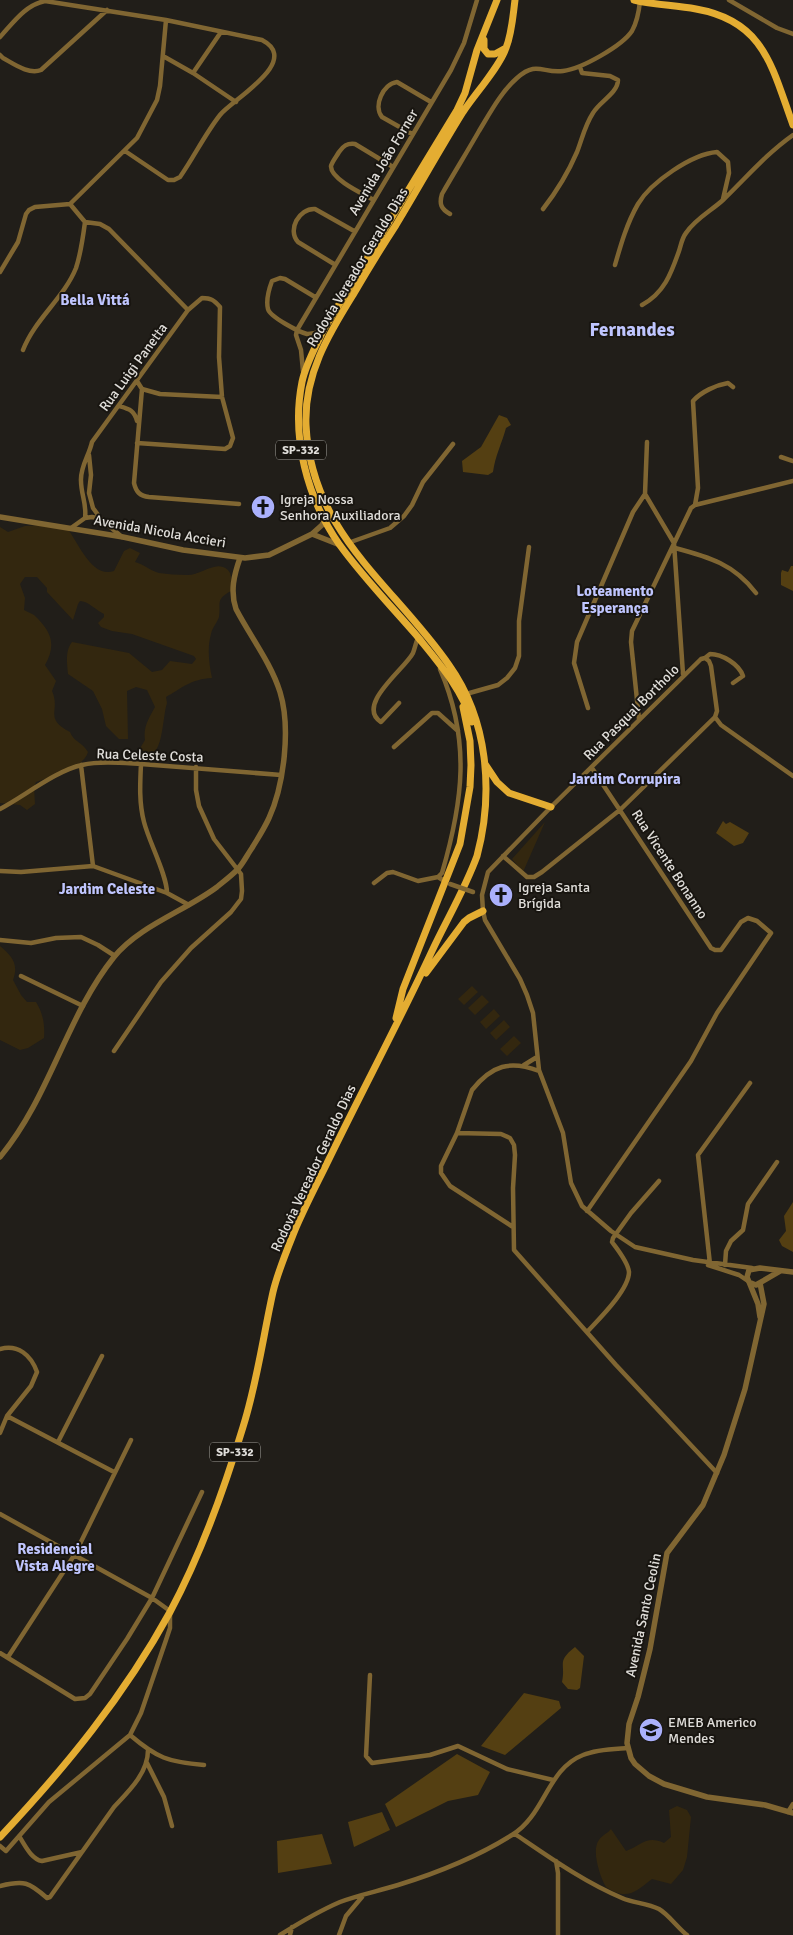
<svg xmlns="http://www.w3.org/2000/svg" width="793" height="1935" font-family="Signika,sans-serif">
<rect width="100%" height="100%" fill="#211e19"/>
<path fill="#33270f" d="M49 525 67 528C78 542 92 579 114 571L124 551 130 548 140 553 135 562C143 564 151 571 159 573 167 574 178 575 186 575 199 576 212 563 223 567 234 571 231 582 231 591 215 600 221 602 219 617 217 623 212 628 211 634 207 648 209 664 212 678 191 679 182 688 166 697L167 703C163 715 163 747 153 753L139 750 145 740C143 727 149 718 155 707L147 690 136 687 127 691 128 739H119L106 726 102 709 93 691 68 674C67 663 65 651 72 642L129 653 152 672 162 670 170 661 192 664 196 659 194 656 132 634 112 631 101 627 98 623 104 617V614C97 611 88 601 80 601L78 604 73 620 47 592V588L37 577H25L20 584 25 598 24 610C27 612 31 613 34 615 51 631 57 644 45 665L56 681 52 691C61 711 43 718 70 732 73 741 83 743 88 752 83 769 52 776 36 782L34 787 35 804 27 810 20 805 0 803V527L8 532 25 526Z
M545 822 523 872 512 859Z
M0 946C12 956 19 964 13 980L21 995 27 1002H36C43 1013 45 1025 44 1038L28 1048 20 1050 0 1040Z
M472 986 478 992 464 1005 458 999Z
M482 995 489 1002 475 1015 468 1008Z
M494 1009 500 1016 486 1029 480 1022Z
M504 1020 510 1027 496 1040 490 1033Z
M514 1036 521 1043 507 1056 500 1049Z
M677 1806 687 1810 691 1817 687 1857 683 1870 671 1884 652 1879C635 1892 627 1901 606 1887 600 1877 591 1850 599 1840 602 1835 607 1834 611 1829L626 1851C642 1845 647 1835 664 1843L671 1837 669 1810Z"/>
<path fill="#543f12" d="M499 415 507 418 511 425 506 428C502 443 495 456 493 472L488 475 463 472 462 461 481 447Z
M791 566H793V591L781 585V573L782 570 788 572Z
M723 821 726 824 730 822 749 833 743 843 734 846 716 833Z
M793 1202V1252L782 1246 779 1240 786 1231 784 1216Z
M575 1647 584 1656 580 1688 577 1690 568 1689 562 1682C566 1663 556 1662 575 1647Z
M524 1693 559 1701 561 1708 505 1755 481 1746Z
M457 1754 490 1772 478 1795 448 1801 396 1827 385 1804Z
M382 1812 390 1830 354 1847 348 1822Z
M322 1834 332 1864 278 1873 277 1841Z"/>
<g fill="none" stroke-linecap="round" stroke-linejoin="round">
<path stroke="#806632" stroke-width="4.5" d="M729 0 777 28 793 34
M0 37C13 23 25 5 45 1L166 20 262 40C302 61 233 99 220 115 205 134 194 157 180 177L174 180H168L125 151
M0 55 3 58C14 64 29 75 41 70L107 10
M163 56 193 73 236 102
M193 73 221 32
M412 134 382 117C373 106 383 84 397 82L431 102
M374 200C363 194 330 179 331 166 332 162 336 157 339 152 343 146 347 143 355 144L393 167
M70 204 85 222 100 224 109 229 188 310
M543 209C557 191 568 173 577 152 582 139 585 125 593 113 599 102 618 93 618 80L610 76 582 73 580 67
M450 214C441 209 439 204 442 194 454 173 467 152 479 131 490 113 501 92 517 78 537 60 543 74 563 71 581 69 622 46 632 31 637 22 639 11 640 1
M334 264 298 242C287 230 299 208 315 209L354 231
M615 265C621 244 627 223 638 204 651 182 692 154 717 152L728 162 729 173 723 199
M0 272 18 242 26 214 29 210 35 207 70 204 137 138 157 100 160 86 166 20
M315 297 285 279 280 278 272 281C269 289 266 301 268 309 270 317 299 332 307 334 313 334 318 332 323 330
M642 305C664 293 671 274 679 251 681 245 682 238 686 233 695 219 711 211 723 200 746 178 766 154 793 135
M23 350C35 319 64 298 76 268 81 253 83 237 85 222
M303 371 301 350 296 335 297 330 451 70 464 43 477 0
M137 381 142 389 134 483C136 492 140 496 149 497L239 504
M142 389 160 394 222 397
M119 406C129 409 134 410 137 421
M89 455 91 475 89 493 93 508 101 519 122 537
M781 457 793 461
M645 494 674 543 683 674
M695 505 698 488 693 401C701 392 716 385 728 383L733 387
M85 518 92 517 101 519
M71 528 85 518C87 505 81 494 81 481 80 467 89 456 92 442L188 310 202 298C211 298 214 300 220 307L219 357 222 397 233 438 230 446 225 449 137 443
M348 543 390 528 404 516 412 505 423 482 453 444
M675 548C709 557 734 564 756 593
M705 658 710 654C722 654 739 664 743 676L733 683
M466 694 498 685 507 678 515 668 519 656V621L529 547
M399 703 381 722C355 705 405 669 413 653 415 648 416 642 418 638
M588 708 574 663 577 642 633 512 645 494 647 442
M639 719 631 642 632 631 691 508 695 505 793 481
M394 747 432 713H438L458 731
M141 764C140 784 139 803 144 822 149 842 167 875 167 893L189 905
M81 765 93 866
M0 809C23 797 57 770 82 765 101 761 122 763 141 764L281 775
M503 856 527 877H534L542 872 621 809 715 717
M0 871 21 872 93 866 167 893
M438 877 442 873C463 801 471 741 440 669
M374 883 387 873 393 872 418 881 438 877 446 882
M0 940 31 943 56 938 81 937 98 945 115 956
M21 976 83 1006
M114 1051 161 982 191 948 231 912 241 899 242 891 241 874 214 839 199 806 196 790V767
M524 1065 537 1057
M457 1133 501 1134 510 1138 514 1145 515 1155 513 1188 514 1250 616 1365 717 1473
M587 1211 691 1061 717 1013 771 933 757 921 748 918 741 922 721 950H715L711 948 592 768
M513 1227 450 1186 441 1173V1166L457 1133 472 1090C492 1065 510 1060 539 1071
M710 1264 698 1155 750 1083
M708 1265 739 1275 748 1281
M725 1265 726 1251 731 1241 743 1230 748 1204 777 1162
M752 1268 693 1260 635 1247 611 1231 582 1206 571 1183 563 1133 539 1070 533 1013 527 995 520 979 485 920 483 911 482 895 488 872 551 807 701 659 705 658 709 661 711 666 717 711 715 717 721 725 793 776
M587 1332C598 1320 629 1290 629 1272 628 1262 618 1250 612 1242L613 1238 631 1213 659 1181
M0 1349C18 1344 31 1355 37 1372L31 1386 7 1416 0 1433
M7 1416 114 1472
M58 1442 102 1356
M0 1514 152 1598 170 1611V1628L166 1640 141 1713 130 1735 49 1802 6 1851 0 1846
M0 1653 75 1699 85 1698 90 1694 127 1639 152 1598 202 1492
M8 1657 75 1554 131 1440
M370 1675 366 1756 372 1763 430 1755 458 1746 507 1769 553 1780
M130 1735C157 1758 168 1762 204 1765
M147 1763 164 1797 172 1826
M788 1812 793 1804
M515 1834C549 1857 584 1882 622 1898 633 1903 647 1903 659 1909 668 1914 678 1928 687 1935
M19 1836C25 1845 31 1859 42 1861L82 1852
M556 1861 558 1873V1935
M0 1886C24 1880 29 1882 47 1898L50 1897 114 1807C129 1791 148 1773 148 1750
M280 1935C299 1923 319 1911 340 1902 358 1895 379 1891 398 1885 437 1873 477 1857 512 1835 545 1815 547 1769 583 1755 597 1749 614 1749 628 1748
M290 1935 292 1927
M339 1935 346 1916 362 1897"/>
<path stroke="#806632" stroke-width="5.5" d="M0 517 123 537 183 550 245 558 269 555 312 534 322 525 325 520
M312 534 340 545
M0 1157C50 1097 66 1017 114 957 139 926 185 911 217 887 223 882 231 876 237 870 243 864 247 855 252 848 258 838 264 829 269 818 284 785 291 728 280 692 271 663 250 636 236 609 230 591 234 575 240 558
M751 1283 756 1285 780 1271
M760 1283 764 1304 745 1389 724 1455 703 1505 667 1553 650 1649 638 1697 629 1724 627 1743 631 1758 635 1764 649 1776 664 1784 707 1797 765 1805 793 1813
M760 1317 758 1304 747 1277 749 1270 760 1268 793 1272"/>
<path stroke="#e4ad32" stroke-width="7" d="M634 0C654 5 675 5 696 9 765 21 772 68 793 125
M484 40V49L488 54H495L504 49
M472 722C462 689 438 662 417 636 391 606 362 576 339 544 307 498 291 437 302 382 306 363 316 346 324 329L457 110 465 93 477 50 497 0
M485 764 497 782 509 793 551 807
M426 973 464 922 469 918 483 911
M396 1018 403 989 460 844 470 787 471 765 470 741 463 707
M0 1837C65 1768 124 1696 170 1612 201 1554 224 1490 243 1427 257 1383 263 1337 273 1292 278 1271 287 1250 295 1230 306 1204 319 1180 331 1155 364 1087 400 1020 432 951 447 919 465 889 477 856 494 792 488 720 449 665 393 584 311 534 306 425 304 375 328 335 353 295 367 271 381 248 396 225 419 187 440 149 463 112 475 94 500 66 506 48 512 33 513 15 515 0"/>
<path stroke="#806632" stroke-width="4.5" d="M450 884 473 892"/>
</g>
<defs>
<g id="church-disc" transform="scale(1.25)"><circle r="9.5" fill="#aab0fb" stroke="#181510"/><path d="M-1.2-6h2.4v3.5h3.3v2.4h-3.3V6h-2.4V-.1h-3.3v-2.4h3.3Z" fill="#111"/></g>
<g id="school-disc" transform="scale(1.25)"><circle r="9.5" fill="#aab0fb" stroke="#181510"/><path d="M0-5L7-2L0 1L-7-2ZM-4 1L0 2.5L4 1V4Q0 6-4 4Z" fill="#111"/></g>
</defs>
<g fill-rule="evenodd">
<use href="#church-disc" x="263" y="507"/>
<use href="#church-disc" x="501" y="895"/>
<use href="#school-disc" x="651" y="1730"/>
</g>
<g text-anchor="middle" stroke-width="4" stroke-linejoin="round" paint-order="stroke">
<g fill="#181510" stroke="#a4a29d" stroke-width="1">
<rect x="276" y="440.5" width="50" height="19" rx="4"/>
<rect x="210" y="1442.5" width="50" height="19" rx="4"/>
</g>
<g font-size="12" font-weight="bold" fill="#e0deda">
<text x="301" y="454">SP-332</text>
<text x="235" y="1456">SP-332</text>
</g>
<g font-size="14" fill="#e0deda" stroke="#181510">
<text transform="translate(383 162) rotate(-59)" y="5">Avenida João Forner</text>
<text transform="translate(357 267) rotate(-59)" y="5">Rodovia Vereador Geraldo Dias</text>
<text transform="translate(133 367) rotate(-54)" y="5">Rua Luigi Panetta</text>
<text transform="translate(160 531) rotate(10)" y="5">Avenida Nicola Accieri</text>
<text transform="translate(631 712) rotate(-45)" y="5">Rua Pasqual Bortholo</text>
<text transform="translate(150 755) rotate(2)" y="5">Rua Celeste Costa</text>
<text transform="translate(670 864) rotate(57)" y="5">Rua Vicente Bonanno</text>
<text transform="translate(313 1168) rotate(-65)" y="5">Rodovia Vereador Geraldo Dias</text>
<text transform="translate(643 1615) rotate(-78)" y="5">Avenida Santo Ceolin</text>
</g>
<g font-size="14" fill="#e0deda" stroke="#181510" text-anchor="start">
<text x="280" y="504">Igreja Nossa<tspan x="280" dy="16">Senhora Auxiliadora</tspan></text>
<text x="518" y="892">Igreja Santa<tspan x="518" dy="16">Brígida</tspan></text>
<text x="668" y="1727">EMEB Americo<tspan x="668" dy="16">Mendes</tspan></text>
</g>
<g font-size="15" font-weight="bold" fill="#bfc5fe" stroke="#181510">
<text x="95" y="305">Bella Vittá</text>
<text x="615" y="596">Loteamento<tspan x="615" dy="17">Esperança</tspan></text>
<text x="625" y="784">Jardim Corrupira</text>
<text x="107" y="894">Jardim Celeste</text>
<text x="55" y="1554">Residencial<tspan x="55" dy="17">Vista Alegre</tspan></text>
</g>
<g font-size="19" font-weight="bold" fill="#bfc5fe" stroke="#181510">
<text x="632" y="336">Fernandes</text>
</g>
</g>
</svg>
